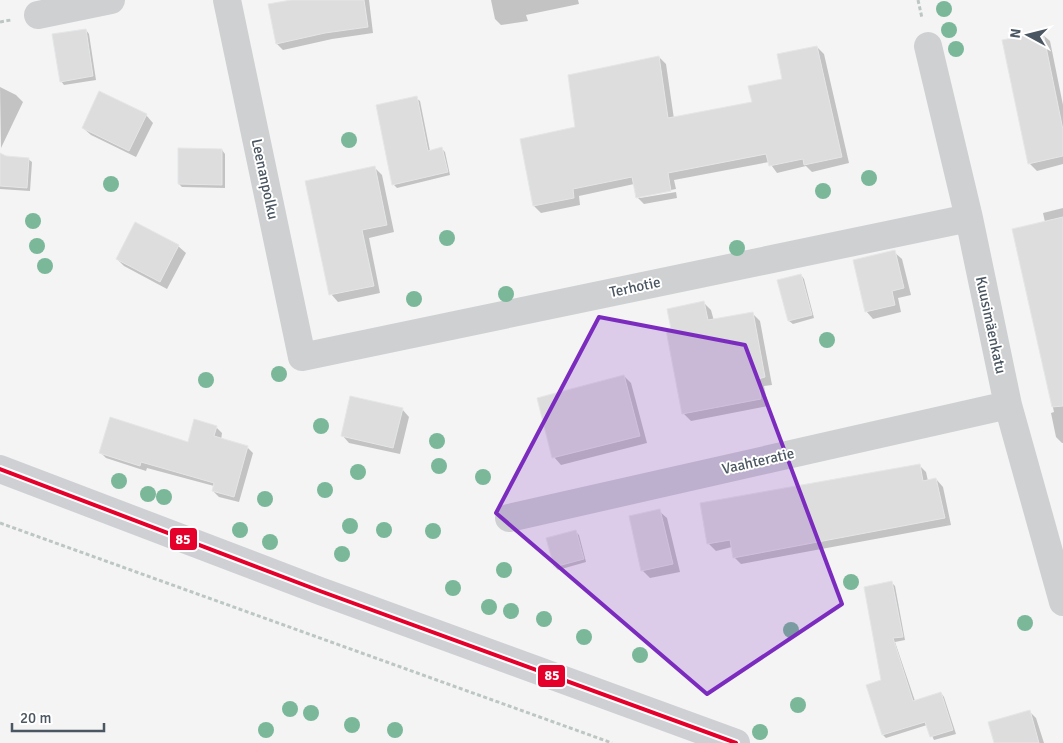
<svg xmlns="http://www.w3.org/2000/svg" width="1063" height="743" font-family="Signika,sans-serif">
<rect width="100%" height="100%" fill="#f4f4f4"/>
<path fill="#0003" d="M304 0H369L373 33 332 39 283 50 277 44Z
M491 0H578L579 4 526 15 528 21 501 25 495 19Z
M86 30 89 34 96 80 64 85 61 81Z
M1042 34 1050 41 1063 105V164L1037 171 1029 163Z
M817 47 824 54 849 163 812 172 806 166 777 173 769 162 674 180 676 189 640 196V198L676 192 677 198 644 204 637 197 634 184 579 196 580 205 541 213 534 206 577 128 659 57 666 64 674 119 753 103 784 80Z
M0 87 16 95 23 102 1 148Z
M416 98 420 101 430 151 442 149 445 152 450 175 397 188 393 184Z
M146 115 153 123 136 157 91 135 83 128Z
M222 150 225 154V188L182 187 179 184Z
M0 157 28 159 32 162 30 191 0 189Z
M374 167 382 175 394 232 369 238 380 293 338 302 331 294Z
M1063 208V443H1062L1056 437 1051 413 1054 412 1014 230 1045 222 1043 213Z
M178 246 186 253 167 289 124 266 117 259Z
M894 252 902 259 911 295 898 298 901 312 873 319 866 311Z
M801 275 804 279 814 318 793 324 789 321 778 281Z
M704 303 711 310 714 321 752 313 760 321 772 385 764 386 768 406 691 421 683 413 672 330Z
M624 376 631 383 647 443 561 465 554 457Z
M402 409 409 417 400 454 349 443 342 435Z
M216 427 222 433 221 440 247 447 253 453 239 502 219 497 213 491 214 486 147 468 146 471 106 458 100 452 189 444Z
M919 465 926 472 928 481 936 479 943 487 951 525 741 564 734 557 732 547 716 551 709 544Z
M659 511 667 518 680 572 650 578 642 570Z
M575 531 579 535 586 562 558 570 555 567Z
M892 583 895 586 905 640 895 642 915 701 941 693 944 697 956 734 934 740 927 725 886 738 883 735V681Z
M1029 711 1036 718 1044 743H995Z"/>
<path fill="#ddddde" stroke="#e5e6e7" d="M291 0H364L368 27 325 33 276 44 268 4Z
M86 29 93 76 60 82 52 34Z
M1043 32 1063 130V156L1028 164 1002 40Z
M817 46 842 157 804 165 803 159 769 166 766 154 668 173 671 191 636 198 632 177 573 189 574 198 533 206 520 139 575 127 568 75 659 56 668 118 752 102 748 86 782 79 777 54Z
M99 91 147 114 129 151 82 128Z
M417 96 428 151 442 147 448 172 392 185 376 105Z
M178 148 222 149V185L178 184Z
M0 153 6 156 29 158 27 188 0 186Z
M375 166 387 225 362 230 374 286 329 295 305 181Z
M1063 217V406L1052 407 1012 229Z
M135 222 179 245 160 282 116 259Z
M895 250 904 288 892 291 895 305 865 312 853 260Z
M801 274 812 315 788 321 777 280Z
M704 301 708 320 753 312 765 377 758 379 761 399 682 414 666 330 671 329 667 309Z
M624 375 640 436 552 458 537 398Z
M350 396 403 408 393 448 341 436Z
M110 417 188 442 194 419 217 426 214 436 248 446 234 497 212 491 214 483 141 462 140 466 99 453Z
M920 464 923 481 936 478 945 518 733 558 730 540 707 544 700 503Z
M660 509 673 564 641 571 629 516Z
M576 530 584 559 554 567 546 538Z
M892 581 903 637 893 638 913 701 941 692 953 730 930 737 925 722 882 735 866 685 881 680 864 587Z
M1030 710 1039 743H994L988 722Z"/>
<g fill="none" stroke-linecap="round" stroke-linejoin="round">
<path stroke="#bcc7c4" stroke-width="3" stroke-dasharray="4 2.5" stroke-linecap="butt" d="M918 0 922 18
M0 22 11 20
M0 523 612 743"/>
<path stroke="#ced0d2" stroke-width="28" d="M227 0 302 357 969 218
M38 15 111 0
M928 46 969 218 1008 405 1063 602
M509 518 1008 405"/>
<path stroke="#ced0d4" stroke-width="28" d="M0 469 320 591 736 743"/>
<g stroke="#fff" stroke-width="8">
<path id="bus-1" d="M0 469 320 591 736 743"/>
</g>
<use href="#bus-1" stroke="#e4002b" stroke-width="4"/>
</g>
<g fill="#7ab899">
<circle cx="944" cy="9" r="8"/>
<circle cx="949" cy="30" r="8"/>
<circle cx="956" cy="49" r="8"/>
<circle cx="349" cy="140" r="8"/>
<circle cx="869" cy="178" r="8"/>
<circle cx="111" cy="184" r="8"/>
<circle cx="823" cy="191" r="8"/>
<circle cx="33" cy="221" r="8"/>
<circle cx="447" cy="238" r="8"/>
<circle cx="37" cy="246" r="8"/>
<circle cx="737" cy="248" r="8"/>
<circle cx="45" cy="266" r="8"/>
<circle cx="506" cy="294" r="8"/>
<circle cx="414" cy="299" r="8"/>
<circle cx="827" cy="340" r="8"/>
<circle cx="279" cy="374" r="8"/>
<circle cx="206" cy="380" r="8"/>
<circle cx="321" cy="426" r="8"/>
<circle cx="437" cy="441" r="8"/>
<circle cx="439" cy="466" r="8"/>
<circle cx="358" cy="472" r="8"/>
<circle cx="483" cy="477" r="8"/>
<circle cx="119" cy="481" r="8"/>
<circle cx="325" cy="490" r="8"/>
<circle cx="148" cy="494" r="8"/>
<circle cx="164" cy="497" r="8"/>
<circle cx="265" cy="499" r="8"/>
<circle cx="350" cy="526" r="8"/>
<circle cx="240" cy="530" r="8"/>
<circle cx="384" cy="530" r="8"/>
<circle cx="433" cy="531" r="8"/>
<circle cx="270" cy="542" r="8"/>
<circle cx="342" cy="554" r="8"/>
<circle cx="504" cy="570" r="8"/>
<circle cx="851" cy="582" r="8"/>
<circle cx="453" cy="588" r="8"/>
<circle cx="489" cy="607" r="8"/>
<circle cx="511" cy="611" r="8"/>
<circle cx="544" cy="619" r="8"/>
<circle cx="1025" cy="623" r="8"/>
<circle cx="791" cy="630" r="8"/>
<circle cx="584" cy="637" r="8"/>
<circle cx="640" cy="655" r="8"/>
<circle cx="798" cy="705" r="8"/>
<circle cx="290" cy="709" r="8"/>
<circle cx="311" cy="713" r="8"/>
<circle cx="352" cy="725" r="8"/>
<circle cx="266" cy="730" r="8"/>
<circle cx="395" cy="730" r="8"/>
<circle cx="760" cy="732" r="8"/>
</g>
<path fill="#7b2cbf" fill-opacity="0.2" stroke="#7b2cbf" stroke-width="4" stroke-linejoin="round" d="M599 317 745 345 842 604 707 694 496 513Z"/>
<g text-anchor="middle" stroke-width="4" stroke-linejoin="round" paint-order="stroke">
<g font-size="15" fill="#4a5661" stroke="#fff">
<text transform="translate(265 179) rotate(78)" y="5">Leenanpolku</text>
<text transform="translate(635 287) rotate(-12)" y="5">Terhotie</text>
<text transform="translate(991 325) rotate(78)" y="5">Kuusimäenkatu</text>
<text transform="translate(758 461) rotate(-13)" y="5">Vaahteratie</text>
</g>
</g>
<g stroke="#fff" stroke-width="2">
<rect x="169" y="527" width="29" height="24" rx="5" fill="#e4002b"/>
<rect x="537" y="664" width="29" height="24" rx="5" fill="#e4002b"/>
</g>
<g font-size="14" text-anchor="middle" font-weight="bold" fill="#fff">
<text x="183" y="544">85</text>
<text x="552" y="680">85</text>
</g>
<g transform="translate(1028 35) rotate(277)" stroke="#ffffff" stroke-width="4" paint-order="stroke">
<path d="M0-4L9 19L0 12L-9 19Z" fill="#4a5661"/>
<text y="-8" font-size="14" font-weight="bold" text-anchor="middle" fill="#4a5661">N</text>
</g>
<path d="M12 723v8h92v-8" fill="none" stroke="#4a5661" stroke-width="2.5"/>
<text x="20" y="723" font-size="15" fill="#4a5661" stroke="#ffffff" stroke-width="4" paint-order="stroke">20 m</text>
</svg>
